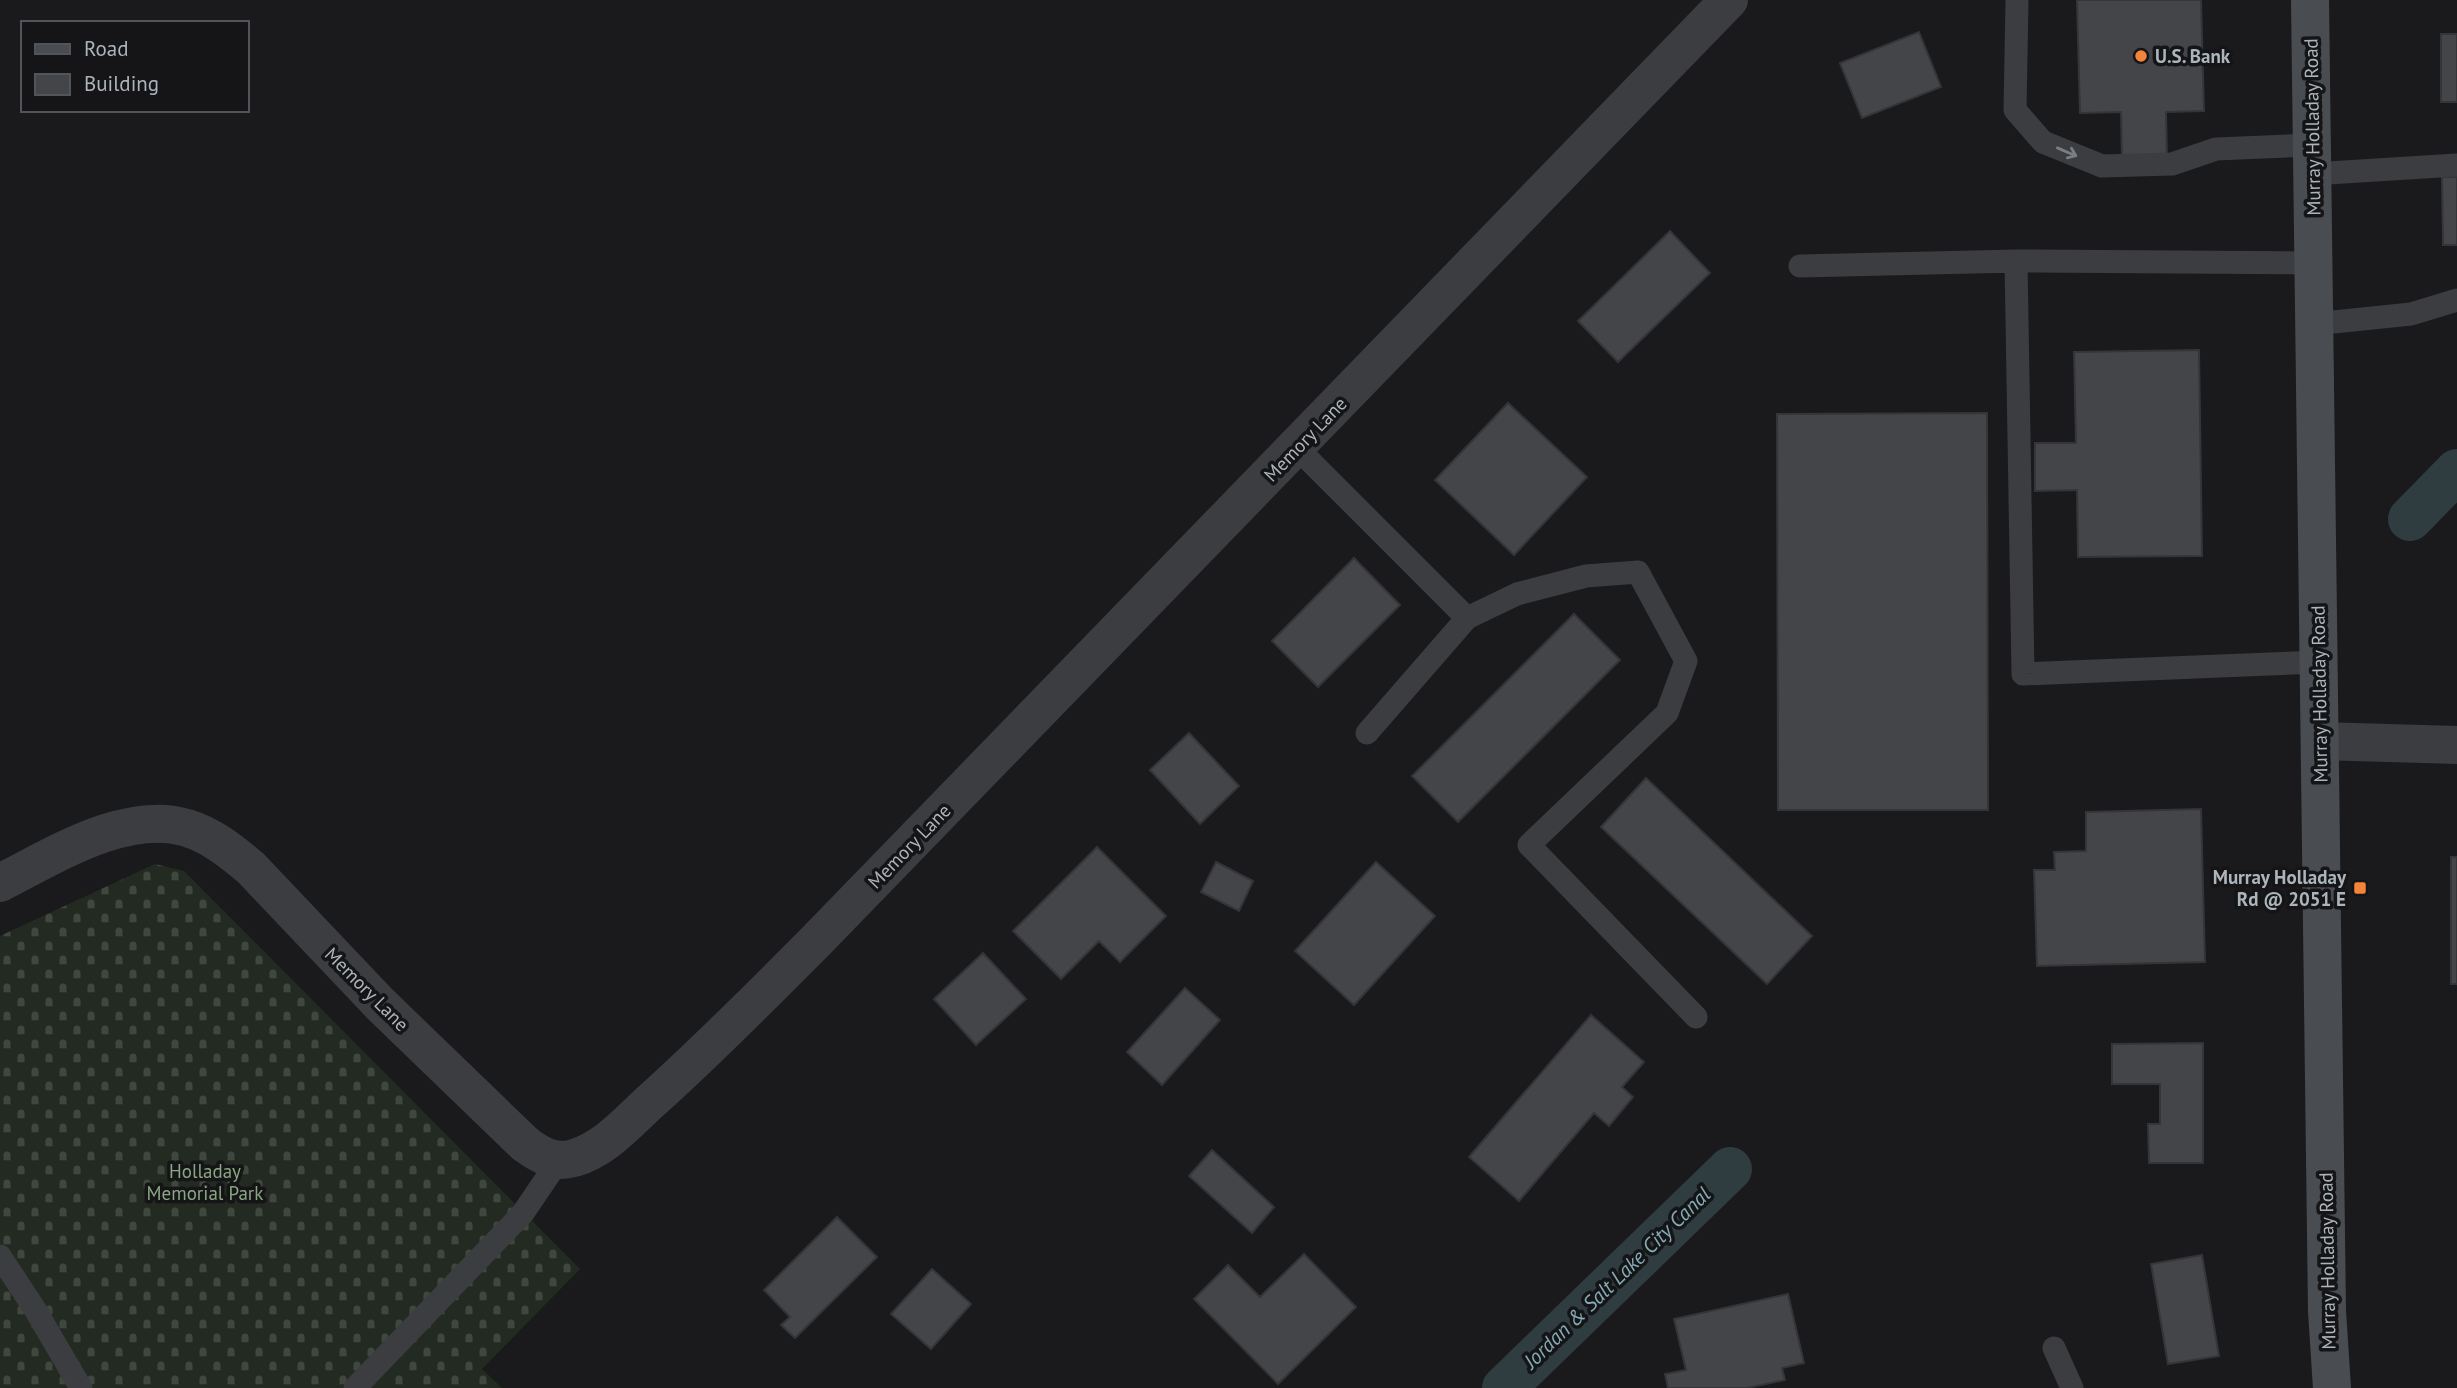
<svg xmlns="http://www.w3.org/2000/svg" width="2457" height="1388" font-family="'PT Sans',sans-serif">
<defs>
<pattern id="cemetery-stones" width="16" height="16" patternUnits="userSpaceOnUse" patternTransform="scale(1.75)"><rect width="16" height="16" fill="#222a21"/><path d="M2 7V4a2 2 0 0 1 4 0v3zM10 15v-3a2 2 0 0 1 4 0v3z" fill="#3f473f"/></pattern>
</defs>
<rect width="100%" height="100%" fill="#1a1a1c"/>
<path fill="url(#cemetery-stones)" d="M155 864 184 871 580 1269 482 1369 502 1388H0V936Z"/>
<g fill="none" stroke-linecap="round" stroke-linejoin="round">
<path stroke="#2f3d40" stroke-width="44" d="M2410 519 2457 471
M1504 1388 1730 1169"/>
</g>
<path fill="#444549" stroke="#343538" stroke-width="2" d="M2077 0H2201L2204 111 2166 112 2167 159 2122 160 2121 112 2080 113Z
M1919 32 1941 87 1862 118 1840 63Z
M2441 34H2457V102H2441Z
M2442 177H2457V245H2443Z
M1670 231 1710 273 1618 362 1578 321Z
M2199 350 2202 556 2078 557 2077 490 2035 491V443H2076L2074 352Z
M1508 403 1587 477 1514 555 1435 480Z
M1987 413 1988 810H1778L1777 414Z
M1354 558 1400 605 1318 687 1272 641Z
M1574 614 1620 660 1458 822 1412 776Z
M1189 733 1239 786 1200 824 1150 770Z
M1646 778 1812 936 1767 984 1601 827Z
M2201 809 2205 962 2037 966 2034 870H2055L2054 852 2086 851V812Z
M1097 847 1166 916 1120 962 1099 941 1061 979 1013 931Z
M2451 857H2457V984H2451Z
M1216 862 1253 881 1239 911 1201 892Z
M1376 862 1435 916 1354 1005 1295 951Z
M983 953 1026 999 976 1045 934 999Z
M1185 988 1220 1020 1162 1085 1127 1052Z
M1591 1015 1644 1062 1622 1087 1633 1097 1609 1126 1594 1113 1519 1201 1469 1157Z
M2203 1043V1163H2149L2148 1124H2160V1084H2112V1044Z
M1212 1150 1274 1207 1252 1233 1189 1176Z
M837 1217 877 1257 795 1338 781 1325 790 1317 764 1290Z
M1304 1254 1356 1307 1278 1384 1194 1299 1228 1265 1260 1297Z
M2202 1255 2219 1356 2168 1364 2151 1264Z
M932 1269 971 1304 931 1349 891 1314Z
M1788 1294 1804 1363 1782 1368 1785 1380 1747 1388H1668L1665 1374 1686 1370 1674 1319Z"/>
<g fill="none" stroke-linecap="round" stroke-linejoin="round">
<path stroke="#3b3d41" stroke-width="23" d="M2017 0 2015 110 2043 142 2102 166 2172 164 2216 149 2312 145
M2312 174 2457 165
M2313 263 2016 261 2023 674 2318 662
M1800 266 2016 261
M2314 324 2411 314 2457 300
M1297 448 1467 618 1367 733
M1467 618 1517 594 1586 576 1638 572 1686 661 1667 713 1529 845 1696 1017
M0 1256 36 1311 81 1388
M2054 1348 2072 1388
M355 1388 523 1213 559 1160"/>
<path stroke="#3b3d41" stroke-width="38" d="M2320 741 2457 745
M0 883C53 856 127 809 187 828 211 835 232 852 251 868L380 1004 525 1144C540 1155 555 1164 574 1158 605 1149 628 1122 651 1101 708 1050 762 995 816 941L1729 0"/>
<path stroke="#494d51" stroke-width="38" d="M2310 0 2327 1311 2332 1388"/>
</g>
<defs><path id="oneway-shaft" d="M-6 0H5M1.5-3L5.5 0L1.5 3" fill="none" stroke-width="1.6" stroke-linecap="round" stroke-linejoin="round" transform="scale(1.75)"/></defs>
<use stroke="#797f84" href="#oneway-shaft" transform="translate(2067 152) rotate(23)"/>
<g fill="#f3843b" stroke="#151517" stroke-width="2.5">
<circle cx="2141" cy="56" r="7"/>
<rect x="2353" y="881" width="14" height="14" rx="3.5"/>
</g>
<g text-anchor="middle" stroke-width="7" stroke-linejoin="round" paint-order="stroke">
<g font-size="19" font-weight="bold" fill="#acb5bb" stroke="#151517" text-anchor="start">
<text x="2155" y="63">U.S. Bank</text>
<text x="2346" y="884" text-anchor="end">Murray Holladay<tspan x="2346" dy="22">Rd @ 2051 E</tspan></text>
</g>
<g font-size="19" fill="#acb5bb" stroke="#151517">
<text transform="translate(2312 127) rotate(-91)" y="7">Murray Holladay Road</text>
<text transform="translate(1305 439) rotate(-46)" y="7">Memory Lane</text>
<text transform="translate(2319 694) rotate(-91)" y="7">Murray Holladay Road</text>
<text transform="translate(909 846) rotate(-46)" y="7">Memory Lane</text>
<text transform="translate(367 989) rotate(45)" y="7">Memory Lane</text>
<text transform="translate(2327 1261) rotate(-91)" y="7">Murray Holladay Road</text>
</g>
<g font-size="19" fill="#8aa683" stroke="#151517">
<text x="205" y="1178">Holladay<tspan x="205" dy="22">Memorial Park</tspan></text>
</g>
<g font-size="21" font-style="italic" fill="#84acb6" stroke="#151517">
<text transform="translate(1617 1278) rotate(-44)" y="7">Jordan &amp; Salt Lake City Canal</text>
</g>
</g>
<rect x="21" y="21" width="228" height="91" fill="#151517" stroke="#515559" stroke-width="2"/>
<rect x="35" y="44" width="35" height="10" fill="#494d51" stroke="#515559" stroke-width="2"/>
<text x="84" y="56" font-size="21" fill="#acb5bb">Road</text>
<rect x="35" y="74" width="35" height="21" fill="#444549" stroke="#515559" stroke-width="2"/>
<text x="84" y="91" font-size="21" fill="#acb5bb">Building</text>
</svg>
